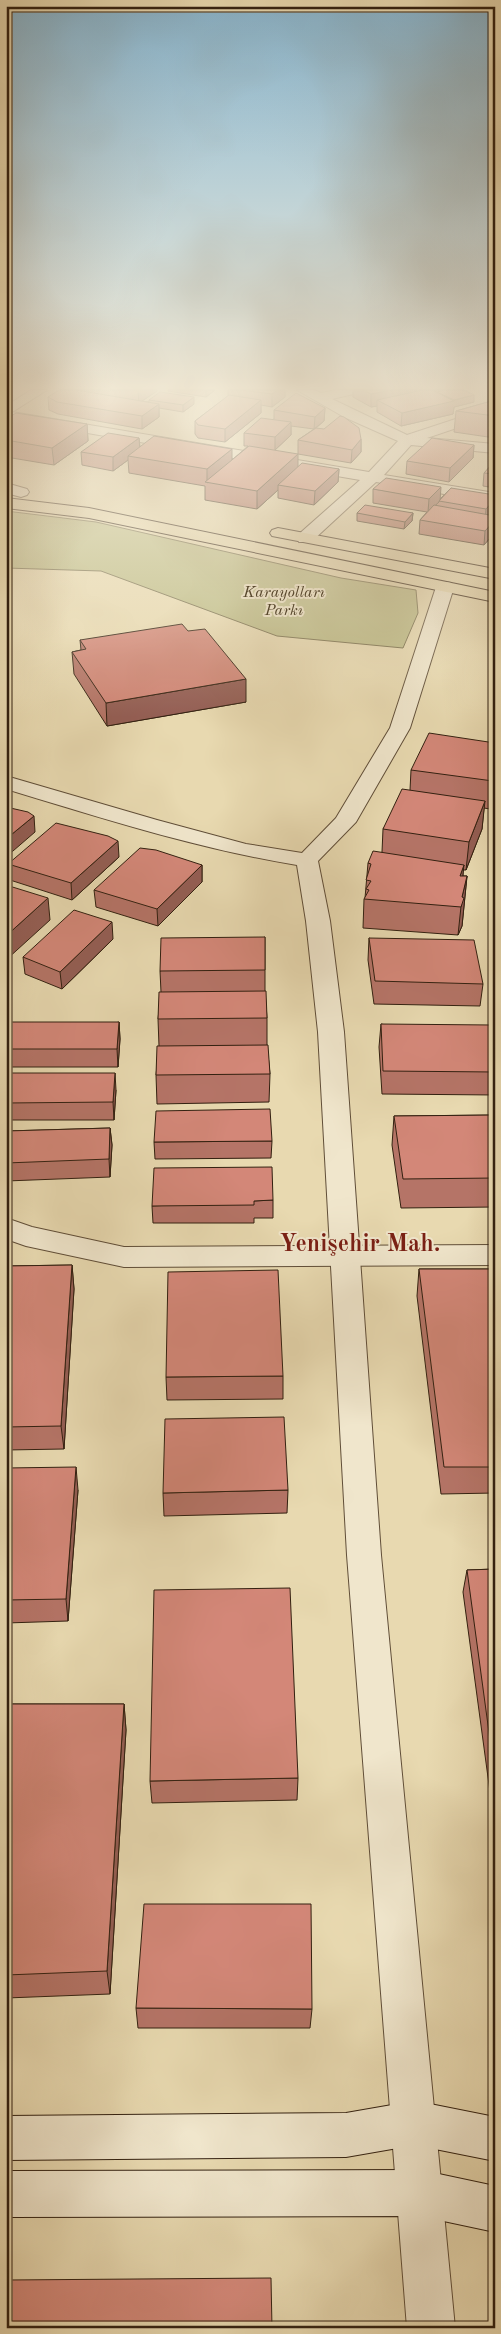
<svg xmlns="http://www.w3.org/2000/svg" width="501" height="2334" font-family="'Old Standard TT',serif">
<rect width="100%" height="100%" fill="#e8d9b0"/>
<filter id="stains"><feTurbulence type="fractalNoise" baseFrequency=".004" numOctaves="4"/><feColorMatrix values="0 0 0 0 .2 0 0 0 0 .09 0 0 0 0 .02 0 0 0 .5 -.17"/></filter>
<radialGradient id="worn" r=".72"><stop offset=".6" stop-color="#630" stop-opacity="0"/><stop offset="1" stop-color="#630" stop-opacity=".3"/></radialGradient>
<path fill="#bebc86" stroke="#786e4b" d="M6 511 96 522 341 578 416 590 418 613 403 648 277 636 101 571 6 568Z"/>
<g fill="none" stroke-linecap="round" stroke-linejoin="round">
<g stroke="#604e38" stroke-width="2">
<path id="minor" d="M297 390H314L321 393 336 390H360L358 393 332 399 407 435 495 406V415L427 438 495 444V453L411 445 384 475 495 493V503L376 482 311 542H299L297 538 299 534 360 480 6 419V411L369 472 398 441 344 417Z
M6 1218 32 1227 124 1247 495 1245V1265L124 1267 26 1246 6 1239Z"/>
</g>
<g stroke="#604e38" stroke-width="2">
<path id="tertiary" d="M31 390H47L6 416V406Z
M6 483 27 489 29 492 27 495 21 497 6 493Z
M445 582 451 583 454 587 410 728 356 822 318 861 330 921 344 1032 381 1555 455 2328H407L347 1555 318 1032 306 921 297 865C198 849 102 818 6 789V776L157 820 246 844 302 853 336 818 390 728 436 587 439 583Z"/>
</g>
<g stroke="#322010" stroke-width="2">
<path id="secondary" d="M415 2101 495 2117V2161L415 2145 346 2157 6 2160V2116L346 2113Z
M420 2170 495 2186V2232L420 2216 6 2217V2171Z"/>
</g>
<g stroke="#322010" stroke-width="2">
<path id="trunk" d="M6 498 89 508 495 592V602L89 518 6 508Z
M278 528 495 569V579L272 536 270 533 272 530Z"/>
</g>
<use href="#minor" fill="#f0e6cc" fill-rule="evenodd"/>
<use href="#tertiary" fill="#f0e6cc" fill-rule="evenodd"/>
<use href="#secondary" fill="#f0e6cc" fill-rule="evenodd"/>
<use href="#trunk" fill="#e8d9b0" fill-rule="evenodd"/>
</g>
<path fill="#b57467" stroke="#322010" d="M77 390H157V391L142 401 149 402V400L194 404 183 412 159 408V417L142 429 58 414 49 410 48 397Z
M168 390H215L206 397 168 391Z
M228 390H285V397L272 407 261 405V413L225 442 198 438 195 434V421L228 396Z
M353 390H464L474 402 454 407 453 414 401 426 377 412V406L371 407 353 397Z
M495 400V438L454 432 456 411Z
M325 408 324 421 315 429 361 439V452L351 463 298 454V440L314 429 291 426V435L275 450 298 467 339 469 338 482 314 505 278 498V490L257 509 205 500V486L129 473 128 460 113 471 82 465 81 452 139 438 140 447 232 460 248 446H244V433L274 419V410Z
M6 419 87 424 88 441 54 465 6 457Z
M474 445 473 458 449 482 406 474 407 461Z
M495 461V488L483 486 484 473Z
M451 488 495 511 491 515 495 516V532L484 545 419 534 420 520 427 512 373 503V489L440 499Z
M357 513H413L412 521 404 529 357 521Z
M80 640 246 702 107 726 74 674 72 652 81 650Z
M495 743V797L490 809 484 808 482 829 466 870H463V876H467L462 926 458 935 363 928 364 899 365 898 368 863 382 852 383 829 410 790 411 770Z
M119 857 72 900 10 880 8 864Z
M202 865V882L158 926 96 907 94 890Z
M265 937V991L267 1018V1045L270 1074 269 1102 157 1104 156 1075 159 1046 158 1019 161 992 160 971Z
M369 938 483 984 480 1006 374 1004 368 960Z
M113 939 62 989 25 974 23 957Z
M119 1022 120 1039 118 1067H8L6 1049Z
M381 1024 495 1047V1095L382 1094 379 1047Z
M6 1073 116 1090 114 1120H6Z
M495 1115V1207L401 1208 392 1145 394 1116Z
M110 1128 112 1145 110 1177 6 1181V1131Z
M272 1141 271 1158 155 1159 154 1142Z
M273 1200V1218H254V1223H153L152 1206Z
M72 1265 74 1289 64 1449 6 1450V1266Z
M419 1269H495V1493L441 1494 417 1296Z
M283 1376V1399L167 1400 166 1377Z
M6 1468 78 1490 68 1621 6 1623Z
M288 1490 287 1513 164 1516 163 1493Z
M495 1569V1807H492L463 1592 467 1570Z
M6 1704H124L126 1730 110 1994 6 1998Z
M298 1778 297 1800 152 1803 150 1781Z
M136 2008 312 2009 310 2028H138Z"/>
<path fill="#945e54" stroke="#322010" d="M140 390H157V391L139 403 138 391Z
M206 390H215L206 397Z
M278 390H285V397L272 407V394Z
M392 390H420V396L377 400V406L371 407V394Z
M474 395V402L454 407 453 414 401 426 402 413Z
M194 397V404L183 412V405Z
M261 400V413L225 442V429Z
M159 404V417L142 429V416Z
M325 408 324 421 314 429 315 417Z
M291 422V435L275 450V437Z
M87 424 88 441 54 465 52 448Z
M139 438 140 451 128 456V460L113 471V457Z
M361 439V452L351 463 352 450Z
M474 445 473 458 449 482 450 468Z
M232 449V466L207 483V469Z
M298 454V471L278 485V490L257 509V491Z
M339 469 338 482 314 505 315 491Z
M441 487 440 501H439V502L428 512 429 499Z
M495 499V511L485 523 486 509Z
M413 513 412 521 404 529 405 522Z
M495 520V532L484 545 485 531Z
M246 679V702L107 726 106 703Z
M495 777V797L490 809 493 781Z
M485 801 482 829 466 870 469 842Z
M34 816 35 832 6 857V839Z
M118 841 119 857 72 900 71 883Z
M202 865V882L158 926 157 909Z
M464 865 461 893 460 876Z
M467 876 462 926 458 935 462 897Z
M48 898 50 920 6 960V936Z
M112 922 113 939 62 989 60 972Z
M119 1022 120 1039 118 1067 117 1049Z
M115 1073 116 1090 114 1120 113 1102Z
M110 1128 112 1145 110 1177 109 1159Z
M72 1265 74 1289 64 1449 61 1426Z
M76 1467 78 1490 68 1621 66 1599Z
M124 1704 126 1730 110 1994 107 1971Z"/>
<path fill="#d38778" stroke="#322010" d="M59 390H76L159 404 142 416 57 402 48 397Z
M241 390H278L272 394Z
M363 390H392L371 394Z
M423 390H432L454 401 402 413 377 400Z
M444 390H464L474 395 454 400 437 392Z
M160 392 194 397 183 405 149 400Z
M296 393 325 408 315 417 274 410Z
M229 395 261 400 225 429 198 425 195 421Z
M495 400V416L456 411Z
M16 413 87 424 52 448 6 440V419Z
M340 416 344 417 359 428 361 439 352 450 298 440 316 428 324 429Z
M261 418 291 422 275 437 244 433Z
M108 433 139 438 113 457 81 452Z
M154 436 232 449 207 469 128 456Z
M432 438 474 445 450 468 407 461Z
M249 446 298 454 257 491 205 482Z
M495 461V474L484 473Z
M302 463 339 469 315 491 278 485Z
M386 478 441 487 429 499 373 489Z
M451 488 495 495V499L486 509 439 501Z
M365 505 413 513 405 522 357 513Z
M434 505 495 516V520L485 531 420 520Z
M182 624 188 631 205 629 246 679 106 703 72 652 86 649 80 640Z
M429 733 495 743V777L493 781 411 770Z
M402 789 485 801 469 842 383 829Z
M6 807 28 812 34 816 6 839Z
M56 823 108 836 118 841 71 883 8 864Z
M140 848 156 850 202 865 157 909 94 890Z
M373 851 464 865 460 876H467L462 897 464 898 461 907 364 899 369 890 366 889 371 881 366 880 371 864 368 863Z
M6 885 48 898 6 936Z
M74 910 112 922 60 972 23 957Z
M265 937V970L160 971 161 938Z
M369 938 474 940 483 984 375 981Z
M266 991 267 1018 158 1019 159 992Z
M11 1022H119L117 1049H6Z
M381 1024 492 1025 495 1047V1072L383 1071Z
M268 1045 270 1074 156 1075 157 1046Z
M6 1073H115L113 1102 6 1103Z
M270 1109 272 1141 154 1142 156 1111Z
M495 1115V1178L403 1179 394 1116Z
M110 1128 109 1159 6 1163V1131Z
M272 1167 273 1200 254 1201V1205L152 1206 154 1168Z
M72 1265 61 1426 6 1427V1266Z
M419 1269H495V1467H444Z
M278 1270 283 1376 166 1377 168 1272Z
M284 1417 288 1490 163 1493 165 1419Z
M76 1467 66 1599 6 1600V1468Z
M495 1569V1777L467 1570Z
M290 1588 298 1778 150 1781 154 1590Z
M6 1704H124L107 1971 6 1975Z
M144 1904H311L312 2009 136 2008Z
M271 2278 272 2328H6V2280Z"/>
<linearGradient id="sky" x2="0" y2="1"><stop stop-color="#87b6d1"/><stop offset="0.54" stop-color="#f5eedb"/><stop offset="1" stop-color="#f5eedb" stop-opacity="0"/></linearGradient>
<rect width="501" height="717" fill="url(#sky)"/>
<g text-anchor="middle" stroke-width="4" stroke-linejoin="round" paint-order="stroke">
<g font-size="16" font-style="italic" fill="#55472e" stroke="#f0e6cc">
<text x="284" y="597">Karayolları<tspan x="284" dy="18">Parkı</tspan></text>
</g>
<g font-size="24" font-weight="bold" fill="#7a1f14" stroke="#f0e6cc">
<text x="360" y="1251">Yenişehir Mah.</text>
</g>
</g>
<rect width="501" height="2334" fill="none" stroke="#e8d9b0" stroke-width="25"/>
<rect x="8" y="8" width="486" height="2319" fill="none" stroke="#322010" stroke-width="2.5"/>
<rect x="12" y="12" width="476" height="2309" fill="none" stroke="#322010"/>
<rect width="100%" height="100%" filter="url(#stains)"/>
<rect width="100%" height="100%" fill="url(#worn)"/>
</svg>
